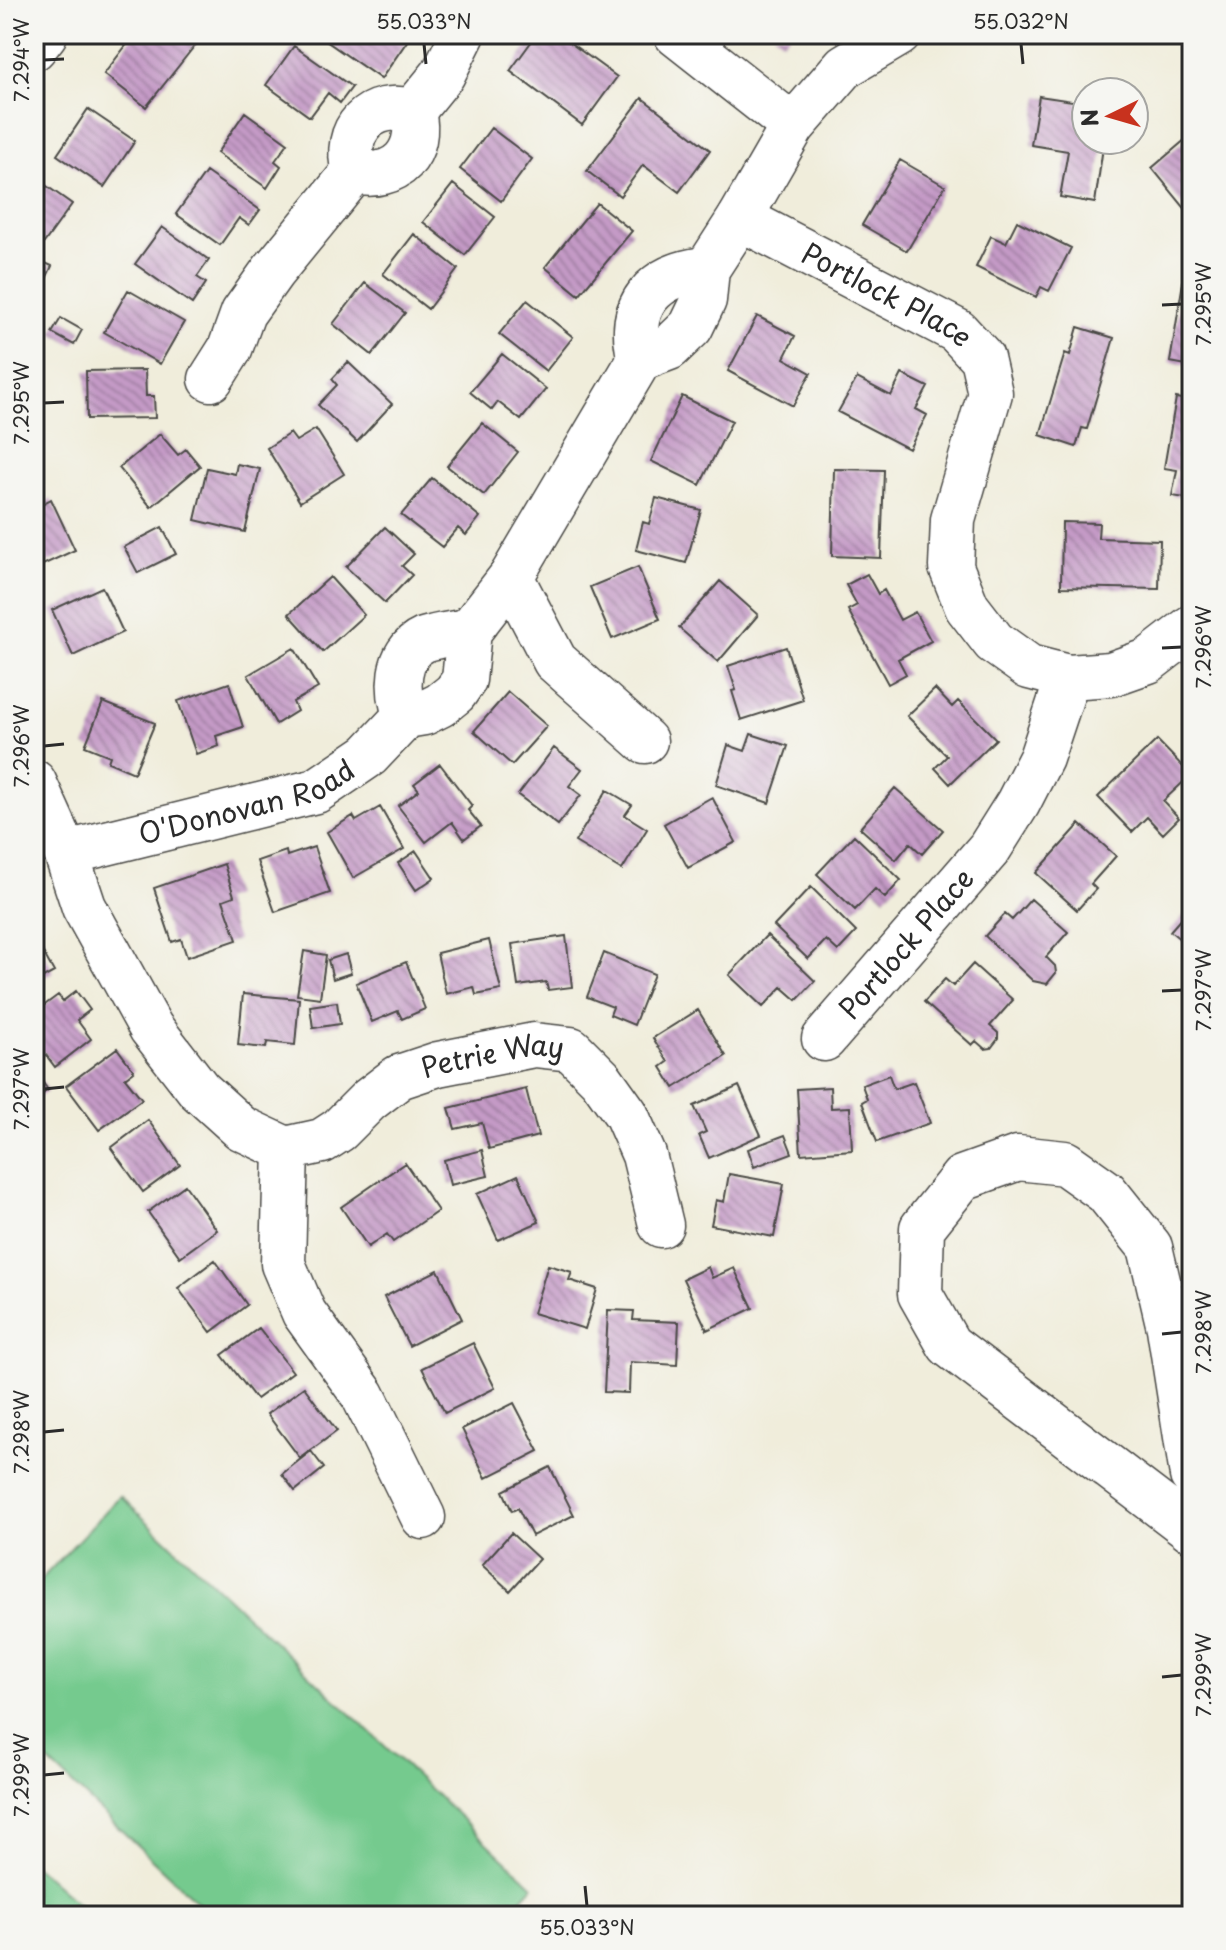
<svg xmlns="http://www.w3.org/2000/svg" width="1226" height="1950" font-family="'Playpen Sans',sans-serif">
<defs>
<pattern id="building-back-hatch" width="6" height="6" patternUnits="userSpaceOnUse" patternTransform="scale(2)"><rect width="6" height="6" fill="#c49ac6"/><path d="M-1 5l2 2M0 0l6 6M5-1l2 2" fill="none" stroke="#9f7ea1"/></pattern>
</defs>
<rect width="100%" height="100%" fill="#f6f6f2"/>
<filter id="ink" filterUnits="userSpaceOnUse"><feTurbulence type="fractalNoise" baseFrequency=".0125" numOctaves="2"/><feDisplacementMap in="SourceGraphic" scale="16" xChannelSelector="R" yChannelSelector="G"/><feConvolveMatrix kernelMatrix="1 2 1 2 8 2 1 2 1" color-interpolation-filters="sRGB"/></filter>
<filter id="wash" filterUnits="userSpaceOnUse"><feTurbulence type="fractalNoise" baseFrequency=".006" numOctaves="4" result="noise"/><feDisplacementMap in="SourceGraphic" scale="32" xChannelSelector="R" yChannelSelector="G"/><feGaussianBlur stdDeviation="1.8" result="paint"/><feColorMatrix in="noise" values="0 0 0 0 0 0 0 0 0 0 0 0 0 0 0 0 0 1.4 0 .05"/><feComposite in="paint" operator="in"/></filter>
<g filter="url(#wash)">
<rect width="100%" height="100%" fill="#f0eddb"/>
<path fill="#74ca8e" stroke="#507a5c" stroke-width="2" d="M120 1496 533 1886 505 1916H212L34 1748V1587Z
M34 1865 91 1916H34Z"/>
<g id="blocks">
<path fill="url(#building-back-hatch)" d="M135 34H194L200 39 146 107 104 74Z
M321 34H412L381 79 319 36Z
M537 34H558L617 77 582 125 510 71Z
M773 34H790L783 42Z
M294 46 352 87 340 103 328 93 310 117 266 85Z
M1039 96 1086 103V140H1104L1095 203 1060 197 1068 151 1031 145Z
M642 98 710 150 679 192 643 165 620 196 587 171Z
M88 109 135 141 104 187 57 155Z
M245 112 288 143 275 161 281 166 267 188 217 153Z
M491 128 532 159 501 201 460 169Z
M1186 139 1192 147V217L1152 168Z
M900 160 945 186 907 251 862 225Z
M206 172 260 210 249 225 239 218 220 245 176 214Z
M34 177 72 204 39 250 34 247Z
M453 184 495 217 465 255 423 222Z
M597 203 632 231 579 295 545 267Z
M1017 221 1071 248 1049 291 1041 287 1036 297 976 267 991 236 1006 243Z
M162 227 209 260 197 277 206 283 192 304 135 264Z
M414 234 458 269 428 309 383 274Z
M34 258 52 266 45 281 34 276Z
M34 280 47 286 34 314Z
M1183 282 1192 283V366L1170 362Z
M365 283 405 313 372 355 333 324Z
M128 290 184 322 160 364 104 332Z
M527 300 573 337 546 371 499 334Z
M757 316 795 336 784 358 811 373 793 406 728 371Z
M61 318 82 330 74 345 52 333Z
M1078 327 1114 338 1087 429 1082 428 1076 447 1040 435 1065 353 1070 355Z
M502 354 546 389 521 420 498 402 492 410 470 392Z
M348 362 392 404 357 442 318 405 337 385 332 379Z
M145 370 146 396H154L155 418 87 419 86 371Z
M902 374 928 387 916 409 927 415 909 449 838 412 857 378 891 396Z
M34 396 42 412 34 416Z
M682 396 732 421 700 485 651 461Z
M1176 398 1192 401V499L1172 496 1177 470 1164 468Z
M482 423 518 452 484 495 447 466Z
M316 429 344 474 300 502 267 448 290 433 296 441Z
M160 434 178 455 186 449 200 466 151 507 119 468Z
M237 464 260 469 245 532 195 520 207 468 235 474Z
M834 469 884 470 881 558 832 556Z
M34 477 43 493 34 497Z
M432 478 480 517 466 535 458 528 442 547 401 515Z
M656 498 701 510 686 563 636 550 643 522 649 524Z
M51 499 75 550 34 569V508Z
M1062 522 1099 523 1098 538 1160 540 1159 589 1061 587Z
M162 527 176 554 138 573 124 547Z
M385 527 414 554 402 566 412 575 385 603 346 567Z
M638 567 660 619 612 639 590 587Z
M867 574 878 594 884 590 900 620 915 612 931 641 898 659 906 674 888 684 848 610 857 605 846 585Z
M330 577 364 615 323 652 289 614Z
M720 581 758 615 718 662 679 628Z
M102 587 123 632 73 656 52 610Z
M786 647 803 700 741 720 732 691 736 690 728 666Z
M294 648 318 688 293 702 297 711 276 724 248 675Z
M229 683 243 727 216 736 219 746 196 754 178 701Z
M935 689 952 707 958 701 996 739 950 784 935 768 947 756 907 716Z
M508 692 547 726 512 765 474 731Z
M103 702 155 723 134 773 108 762 110 756 85 746Z
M1192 717V734L1183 725Z
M751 734 788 746 769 803 716 785 728 745 745 751Z
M1157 740 1191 775 1163 801 1179 818 1163 834 1147 817 1132 832 1098 797Z
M554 748 582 769 569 786 581 795 558 825 518 795Z
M440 764 472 806 468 810 481 826 464 839 452 822 426 842 398 806 419 790 414 784Z
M895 788 943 830 922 854 910 843 896 860 860 828Z
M607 790 632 805 625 815 647 829 622 870 575 842Z
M712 797 736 842 688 868 664 824Z
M380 807 404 849 353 878 327 832 353 816 356 821Z
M1080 824 1116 856 1091 884 1096 889 1077 910 1036 873Z
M854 835 901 880 885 898 875 889 855 910 817 874Z
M314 847 330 893 275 912 257 861 286 851 287 856Z
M416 851 434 878 416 890 398 863Z
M224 864 234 896 223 900 237 940 187 957 181 939 172 942 154 888Z
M811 887 856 932 838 951 826 940 808 959 774 926Z
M1031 899 1068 932 1046 957 1055 966 1056 973 1047 984 1033 981 985 936 1005 914 1012 920Z
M1192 906V949L1170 931Z
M767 935 815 981 797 1000 782 987 763 1007 729 975Z
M34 936 54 972 34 983Z
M566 936 572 987 548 990 546 982 518 986 512 944Z
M489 940 501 990 476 995 474 987 446 994 437 953Z
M304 951 326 955 320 998 297 995Z
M604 953 654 974 634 1025 610 1015 613 1007 587 997Z
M346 954 351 973 333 979 328 960Z
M406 962 425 1009 402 1019 398 1011 372 1022 356 983Z
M973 964 1013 1000 990 1026 998 1033V1039L991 1048 985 1049 976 1041 972 1045 924 1002 945 979 953 986Z
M76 991 90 1010 77 1020 91 1039 55 1067 34 1039V1013L58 995 63 1001Z
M243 994 299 999 295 1045 267 1042 266 1048 238 1045Z
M337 1002 340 1024 313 1028 310 1006Z
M698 1010 726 1056 674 1088 661 1067 668 1062 653 1038Z
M117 1048 134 1071 125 1078 142 1099 99 1130 66 1086Z
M34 1070 48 1090 34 1100Z
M889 1075 894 1089 914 1082 930 1123 877 1142 862 1102 867 1099 862 1085Z
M739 1086 761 1135 709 1158 699 1135 706 1132 694 1106Z
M830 1087 831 1108 850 1107 852 1150 801 1154 797 1089Z
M526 1089 538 1136 489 1149 482 1123 455 1129 449 1108Z
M148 1120 180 1165 143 1192 111 1148Z
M785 1135 792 1153 754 1167 748 1149Z
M482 1150 488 1176 450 1185 444 1160Z
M405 1163 438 1211 393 1242 387 1234 368 1247 341 1207Z
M729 1174 784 1184 774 1237 711 1225 716 1200 724 1202Z
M518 1175 539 1222 498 1240 477 1194Z
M185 1185 217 1230 180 1257 148 1212Z
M215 1260 247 1305 211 1332 178 1288Z
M548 1265 572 1272 569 1280 597 1289 585 1329 533 1313Z
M708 1267 712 1278 734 1268 753 1308 707 1330 683 1279Z
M438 1270 462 1319 409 1346 384 1297Z
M608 1310 634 1311 633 1320 679 1322 677 1365 630 1362 629 1393 604 1392Z
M259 1328 293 1372 256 1399 222 1355Z
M473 1343 495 1388 445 1413 422 1368Z
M304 1387 337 1431 300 1458 267 1414Z
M514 1403 539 1451 486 1478 462 1429Z
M311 1451 324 1468 295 1491 282 1474Z
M550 1467 574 1515 532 1536 518 1508 512 1511 503 1491Z
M511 1533 539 1559 510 1591 482 1565Z"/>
</g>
</g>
<g filter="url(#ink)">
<use href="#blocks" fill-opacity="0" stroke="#494845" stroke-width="2"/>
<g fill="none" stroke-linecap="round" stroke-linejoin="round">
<g stroke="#494845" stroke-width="47">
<g id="minor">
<path d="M676 34 793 126"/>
<path d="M34 48 45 34"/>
<path d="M413 111 443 74 463 34"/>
<path d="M354 172C342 129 371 100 413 111"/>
<path d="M354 172C397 181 423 153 413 111"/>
<path id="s1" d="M740 218 957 331 982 358 990 393 953 520 951 567 967 607 994 642 1029 667 1068 677 1111 674 1148 661 1192 627"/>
<path d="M640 359C625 305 654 274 707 269"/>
<path d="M211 379 230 349 243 313 273 271 354 172"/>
<path d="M511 577 555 661 645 741"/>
<path d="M406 716C396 692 395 653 424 640 438 635 454 633 469 631"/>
<path d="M34 782 66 853 84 907 151 1028 199 1090 241 1128 286 1149 283 1264 304 1313 363 1395 423 1517"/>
<path id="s2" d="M66 853 316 791 369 755 406 716 424 713 440 705 455 693 464 680 469 631 511 577 640 359 669 348 691 327 704 300 707 269 740 218 793 126 845 66 899 34"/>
<path id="s3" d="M824 1039 989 849 1018 803 1041 758 1068 677"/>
<path id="s4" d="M286 1149 322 1141 339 1130 369 1100 399 1077 438 1064 534 1045 571 1049 601 1079 626 1114 644 1155 661 1225"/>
<path d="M1192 1475 1169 1328 1150 1247 1106 1192 1065 1163 1018 1158 962 1178 922 1228 920 1294 949 1345 1192 1530"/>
</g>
</g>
<use href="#minor" stroke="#fff" stroke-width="44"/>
</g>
</g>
<path fill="none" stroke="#2b2b2b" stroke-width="3" d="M424 44 426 64M1021 44 1023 64M44 60 64 59M1162 305 1182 304M44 403 64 402M1162 648 1182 647M44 746 64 744M1162 991 1182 990M44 1089 64 1087M1162 1334 1182 1332M44 1432 64 1430M1162 1677 1182 1675M44 1775 64 1773M585 1886 587 1906"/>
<g text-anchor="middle" stroke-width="6" stroke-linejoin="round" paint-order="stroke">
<g font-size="28" fill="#2b2b2b" stroke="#f6f6f2">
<text dy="10" stroke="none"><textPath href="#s1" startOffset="166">Portlock Place</textPath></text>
<text dy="10" stroke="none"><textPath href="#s2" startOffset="188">O'Donovan Road</textPath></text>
<text dy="10" stroke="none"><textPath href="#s3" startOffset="126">Portlock Place</textPath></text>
<text dy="10" stroke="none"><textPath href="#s4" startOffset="234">Petrie Way</textPath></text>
</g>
</g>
<rect width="1226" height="1950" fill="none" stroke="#f6f6f2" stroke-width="88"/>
<g transform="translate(1110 116) rotate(265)"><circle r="38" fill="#f6f6f2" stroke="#a5a5a2" stroke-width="2"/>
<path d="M0-6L14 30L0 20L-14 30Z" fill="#c8321e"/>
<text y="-12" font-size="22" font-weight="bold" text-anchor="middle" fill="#2b2b2b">N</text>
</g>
<rect x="44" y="44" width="1138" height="1862" fill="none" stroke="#2b2b2b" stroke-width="3"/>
<g font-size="20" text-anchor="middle" fill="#2b2b2b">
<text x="424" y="29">55.033°N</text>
<text x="1021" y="29">55.032°N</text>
<text transform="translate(22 60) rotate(-90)" y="7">7.294°W</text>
<text transform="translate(1204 304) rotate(-90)" y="7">7.295°W</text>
<text transform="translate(22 403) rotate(-90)" y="7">7.295°W</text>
<text transform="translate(1204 647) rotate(-90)" y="7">7.296°W</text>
<text transform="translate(22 746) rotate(-90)" y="7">7.296°W</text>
<text transform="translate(1204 990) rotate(-90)" y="7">7.297°W</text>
<text transform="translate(22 1089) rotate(-90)" y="7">7.297°W</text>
<text transform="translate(1204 1332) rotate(-90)" y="7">7.298°W</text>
<text transform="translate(22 1432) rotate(-90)" y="7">7.298°W</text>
<text transform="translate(1204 1675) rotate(-90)" y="7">7.299°W</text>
<text transform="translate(22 1775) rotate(-90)" y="7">7.299°W</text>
<text x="587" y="1935">55.033°N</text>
</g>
</svg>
